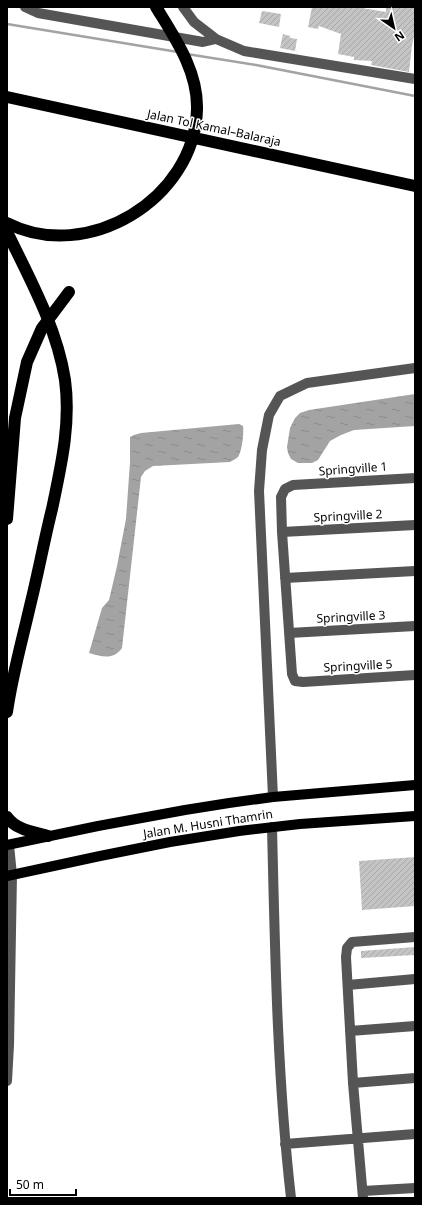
<svg xmlns="http://www.w3.org/2000/svg" width="422" height="1205" font-family="'Noto Sans',sans-serif">
<defs>
<pattern id="water-ripples" width="26" height="14" patternUnits="userSpaceOnUse"><rect width="26" height="14" fill="#a3a3a3"/><path d="M2 4q2-2 4 0t4 0M15 11q2-2 4 0t4 0" fill="none" stroke="#8b8b8b"/></pattern>
<pattern id="building-hatch" width="6" height="6" patternUnits="userSpaceOnUse"><rect width="6" height="6" fill="#c4c4c4"/><path d="M-1 1l2-2M0 6l6-6M5 7l2-2" fill="none" stroke="#a7a7a7"/></pattern>
</defs>
<rect width="100%" height="100%" fill="#fff"/>
<path fill="url(#water-ripples)" d="M415 394V426L354 430 341 435 330 441 318 460 312 463H298L291 459 288 453 287 447 290 428 295 418 300 413 309 410Z
M239 424 243 426C244 433 242 451 238 457 236 459 233 460 230 462L153 466 145 471 141 477 122 648C113 661 101 656 89 653L102 608 109 600 117 566 126 519 130 462V437L134 435 141 433Z"/>
<g fill="none" stroke-linecap="round" stroke-linejoin="round">
<path stroke="#a3a3a3" stroke-width="2.5" d="M7 24 178 52
M187 54 256 65 415 96"/>
</g>
<path fill="url(#building-hatch)" d="M312 7H356L386 12V7H415V32L412 45 409 72 371 65 372 61 354 60V57L338 54 341 34 319 26 318 29 308 27Z
M262 11 281 14 279 27 259 23Z
M283 34 290 36V38L297 39 295 51 280 48Z
M415 857V906L362 910 359 861Z
M415 947V955L361 958V951Z"/>
<g fill="none" stroke-linecap="round" stroke-linejoin="round">
<path stroke="#555" stroke-width="10" d="M25 7 38 13 203 42 216 39
M183 7 194 22 216 39 244 51 415 79
M415 478 293 485 285 489 281 497 282 532 292 674 295 681 303 682 415 675
M282 532 415 525
M285 578 415 571
M289 633 415 626
M273 797 259 491 262 450 269 415 280 396 307 383 415 368
M272 827C275 951 277 1075 291 1198
M348 985 415 979
M350 1031 415 1026
M7 1081 9 1045 12 875 9 845
M353 1083 415 1078
M285 1144 415 1134
M363 1191 415 1188
M363 1198 353 1083 346 957 347 948 352 942 415 937"/>
<path stroke="#000" stroke-width="10" d="M7 845 98 826 185 810 229 803 273 797 415 785
M7 876 100 856 170 842 239 831 300 824 415 816"/>
<path stroke="#000" stroke-width="12" d="M7 97 415 186
M7 223C87 264 195 199 197 109 198 71 175 38 156 7
M7 232C30 279 57 328 65 380 71 424 61 466 52 509 44 541 38 574 30 606 22 641 12 676 7 712
M7 519 15 418 27 362 42 328 69 292
M7 817C16 830 34 832 48 836"/>
</g>
<g text-anchor="middle" stroke-width="3" stroke-linejoin="round" paint-order="stroke">
<g font-size="12" fill="#000" stroke="#fff">
<text transform="translate(214 128) rotate(12)" y="4">Jalan Tol Kamal–Balaraja</text>
<text transform="translate(353 469) rotate(-4)" y="4">Springville 1</text>
<text transform="translate(348 516) rotate(-3)" y="4">Springville 2</text>
<text transform="translate(351 617) rotate(-3)" y="4">Springville 3</text>
<text transform="translate(358 666) rotate(-3)" y="4">Springville 5</text>
<text transform="translate(208 824) rotate(-9)" y="4">Jalan M. Husni Thamrin</text>
</g>
</g>
<rect width="422" height="1205" fill="none" stroke="#000000" stroke-width="16"/>
<g transform="translate(394 28) rotate(146)" stroke="#ffffff" stroke-width="3" paint-order="stroke">
<path d="M0-3L7 15L0 10L-7 15Z" fill="#000000"/>
<text y="-6" font-size="11" font-weight="bold" text-anchor="middle" fill="#000000">N</text>
</g>
<path d="M10 1189v6h66v-6" fill="none" stroke="#000000" stroke-width="2"/>
<text x="16" y="1189" font-size="12" fill="#000000" stroke="#ffffff" stroke-width="3" paint-order="stroke">50 m</text>
</svg>
